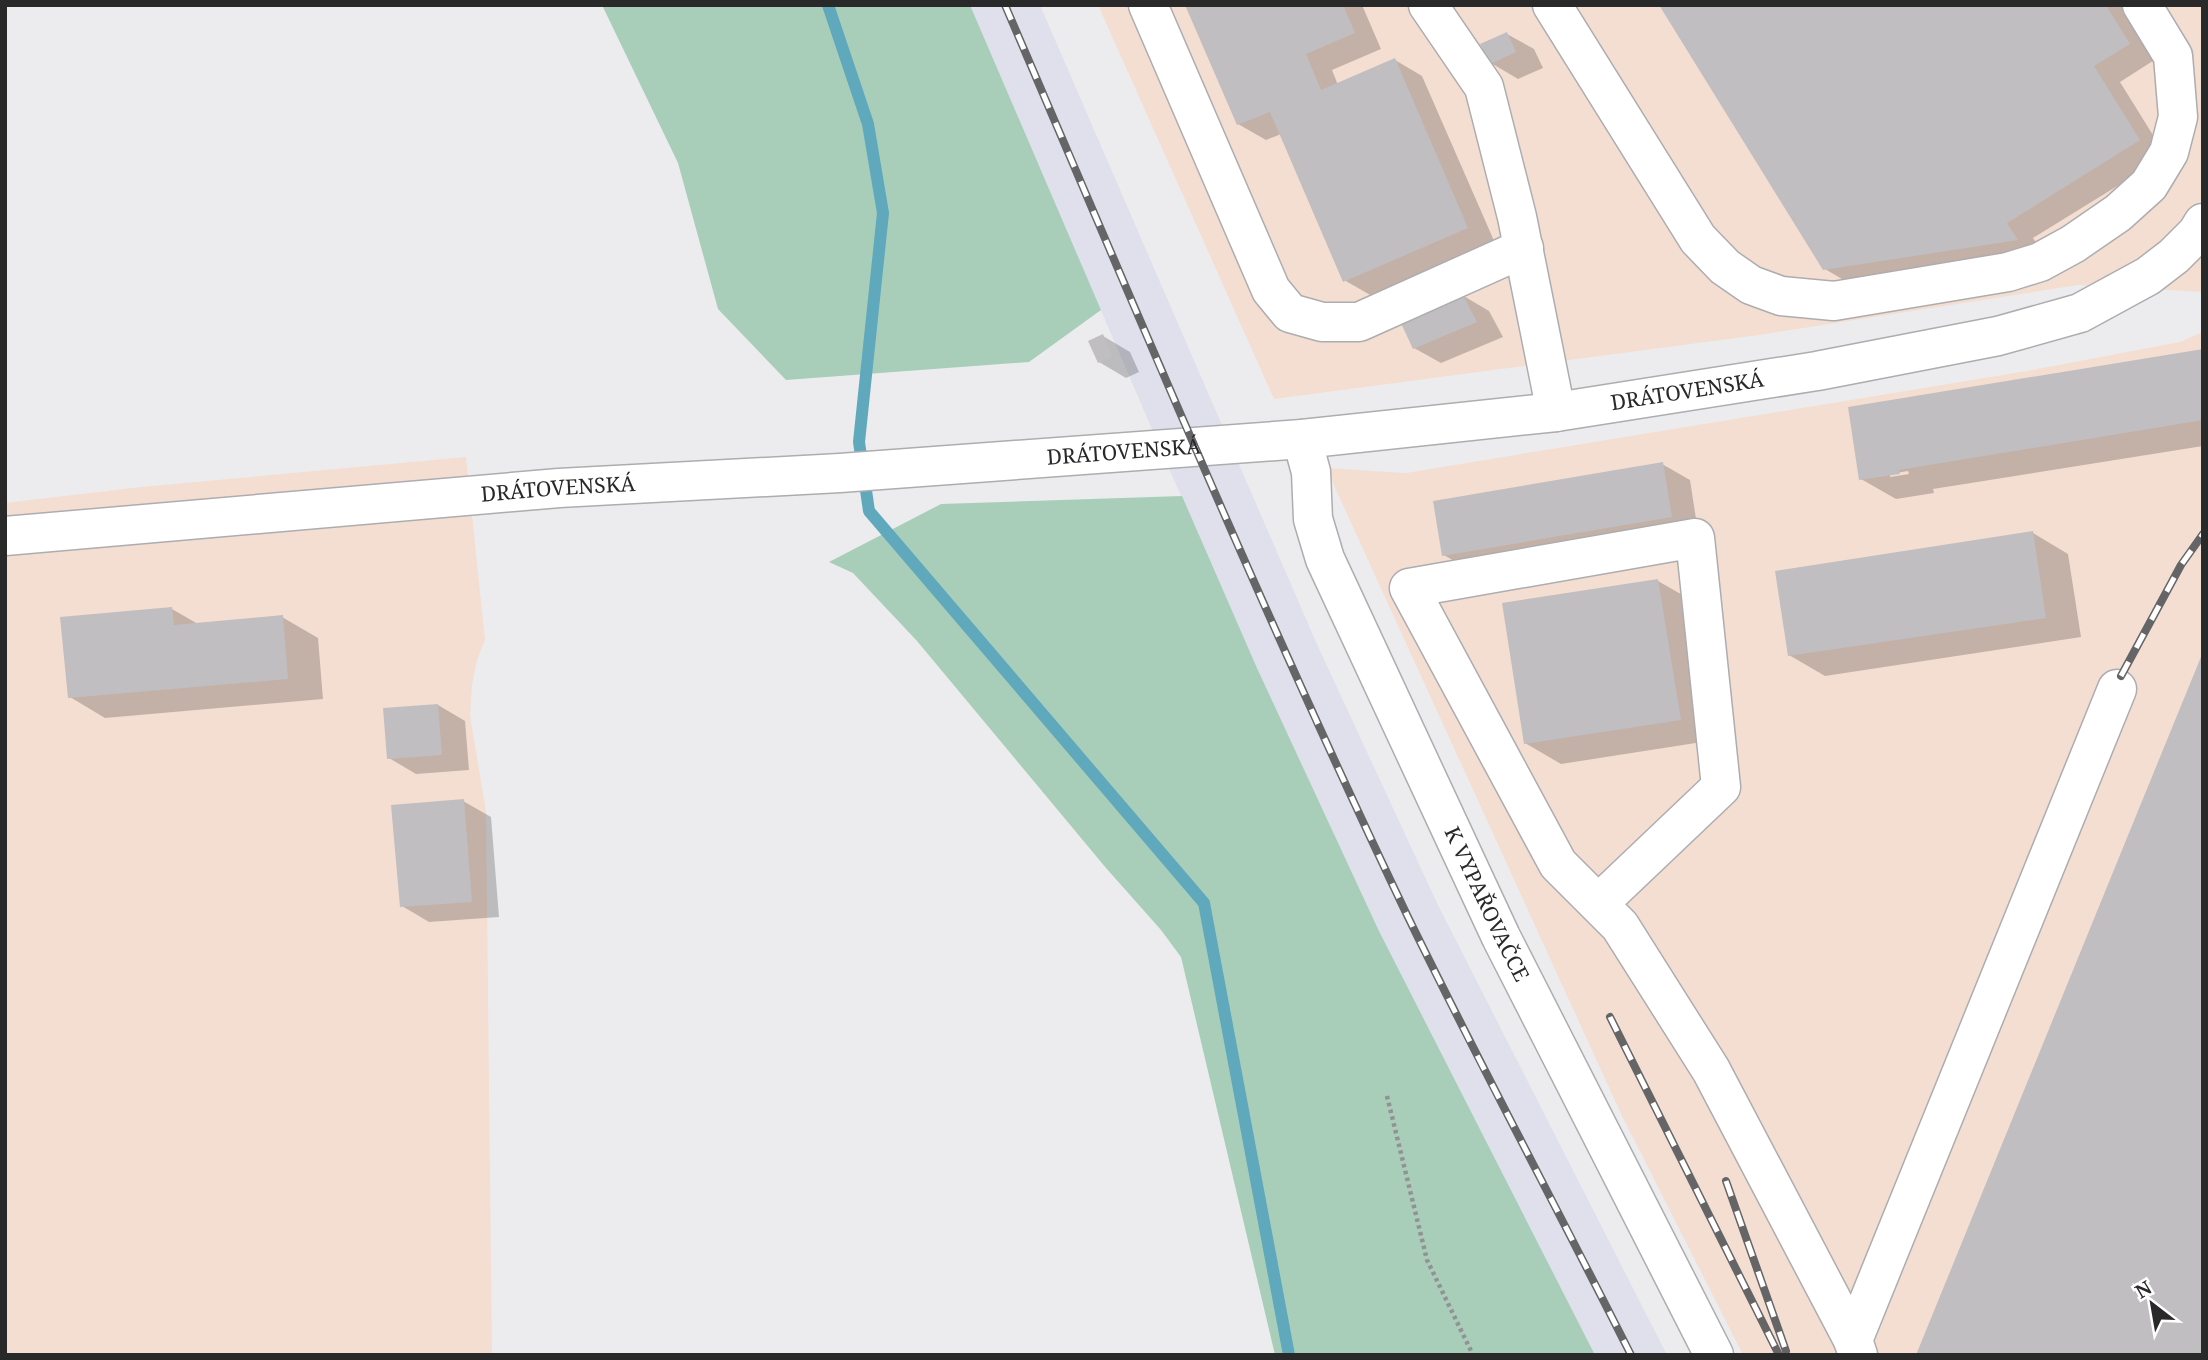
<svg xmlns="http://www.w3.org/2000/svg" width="2208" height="1360" font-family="'Noto Serif',serif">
<rect width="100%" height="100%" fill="#ececef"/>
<path fill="#dfe0eb" d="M970 5H1040L1316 642 1437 903 1667 1355H1595L1379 931 1257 668 1163 455Z"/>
<path fill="#f4ded1" d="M1098 5H2203V292L2078 285 1759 335 1274 399Z
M2203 332V1355H1743L1622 1116 1326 468 1406 473 2027 371 2180 342Z
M466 457 485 640 477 660 472 685 470 715 486 811 492 1355H5V503L141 487Z"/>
<path fill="#a8ceba" d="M602 5H970L1101 310 1029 362 786 380 718 309 678 163Z
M1182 496 1257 668 1379 931 1595 1355H1275L1181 957 1161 930 1106 868 917 641 853 573 829 562 941 504Z"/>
<path fill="#0003" fill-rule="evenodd" d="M1187 5H1362L1381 49 1332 70 1338 85 1395 60 1422 76 1495 243 1372 296 1344 280 1281 134 1266 140 1238 124Z
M1661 5H2122L2156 59 2120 82 2166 156 2033 238 2044 255 1852 285 1825 269Z
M1507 34 1534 49 1543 68 1518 79 1491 63Z
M1462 295 1489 311 1503 337 1441 363 1414 348Z
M1103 336 1130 352 1139 372 1126 378 1099 362Z
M2203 351V446L1933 489 1934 493 1896 499 1861 479ZM1908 471 1909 474 1890 477V474Z
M1662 464 1690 480 1698 532 1471 571 1444 555Z
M2033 533 2068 554 2081 637 1825 676 1789 655Z
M1658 581 1693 601 1715 740 1561 764 1525 743Z
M172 609 198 624 282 617 318 638 323 699 105 718 70 697Z
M438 705 465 721 469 770 416 774 389 758Z
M463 801 491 817 499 917 429 922 402 906Z"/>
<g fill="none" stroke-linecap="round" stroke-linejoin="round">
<path stroke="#60a8bb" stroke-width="12" d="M828 5 868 124 883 213 859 442 869 511 1204 903 1289 1355"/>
</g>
<path fill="#c1bec1" d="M1185 5H1343L1355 33 1306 54 1321 90 1395 58 1468 228 1343 282 1270 112 1237 125Z
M1659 5H2106L2130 44 2094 66 2140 140 2007 223 2018 240 1823 270Z
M1507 32 1516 52 1490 64 1480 44Z
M1462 293 1477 322 1413 349 1400 321Z
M1103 334 1112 357 1098 363 1088 341Z
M2203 349V420L1899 470 1900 474 1859 480 1848 407Z
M1663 462 1672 517 1442 556 1433 501Z
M2033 531 2046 618 1788 656 1775 571Z
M1658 579 1681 720 1524 744 1502 603Z
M172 607 174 625 283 615 288 679 68 698 60 617Z
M2203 652V1355H1916L2131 828Z
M438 704 442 755 387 759 383 708Z
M464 799 472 902 400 907 391 805Z"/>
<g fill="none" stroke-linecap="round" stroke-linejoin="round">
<g stroke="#adadb0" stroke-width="41">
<g id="minor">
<path d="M1148 5 1271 290 1290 313 1322 322H1359L1524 248"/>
<path d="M1428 5 1484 87 1517 217 1556 412"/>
<path d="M1552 5 1698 239 1725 267 1751 285 1781 296 1834 301 2008 272 2040 262 2073 244 2118 213 2149 185 2169 152 2178 117 2173 56 2142 5"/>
<path id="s1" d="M1302 439 1311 472 1313 519 1325 559 1501 937 1714 1355"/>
<path id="s2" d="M5 536 559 488 840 473 1302 439 1556 412 1817 371 1998 336 2080 313 2148 276 2174 256 2197 233 2203 223"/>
<path d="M1598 904 1721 787 1695 538 1409 588 1558 864 1620 926 1711 1070 1853 1340"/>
<path d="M1858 1355 1853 1340 2117 689"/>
</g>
</g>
<path stroke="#929294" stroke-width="4.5" stroke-dasharray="3.5 3.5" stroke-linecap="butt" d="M1387 1096 1427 1260 1473 1355"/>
<use href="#minor" stroke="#fff" stroke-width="38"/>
<g stroke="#656567" stroke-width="8">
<path id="rail" d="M1005 5C1136 310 1264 616 1407 915 1479 1063 1557 1208 1631 1355
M2121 676 2181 565 2203 534
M1610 1017 1779 1355
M1726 1181 1786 1351"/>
</g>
<use href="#rail" stroke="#fff" stroke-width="5" stroke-dasharray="16" stroke-linecap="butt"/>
</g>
<g text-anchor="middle" stroke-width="6" stroke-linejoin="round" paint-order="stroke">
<g font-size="21" fill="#29292a" stroke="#fff">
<text dy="7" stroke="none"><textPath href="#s2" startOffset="1689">DRÁTOVENSKÁ</textPath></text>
<text dy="7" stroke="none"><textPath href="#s2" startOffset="1122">DRÁTOVENSKÁ</textPath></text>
<text dy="7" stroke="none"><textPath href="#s2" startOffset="555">DRÁTOVENSKÁ</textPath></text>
<text dy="7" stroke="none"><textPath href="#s1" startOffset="504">K VYPAŘOVAČCE</textPath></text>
</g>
</g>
<rect width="2208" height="1360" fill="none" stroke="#29292a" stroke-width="14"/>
<g transform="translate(2152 1304) rotate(329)" stroke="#ffffff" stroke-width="5" paint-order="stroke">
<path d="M0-5L12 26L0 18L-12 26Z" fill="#29292a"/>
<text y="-10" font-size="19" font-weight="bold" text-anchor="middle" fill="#29292a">N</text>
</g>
</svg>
